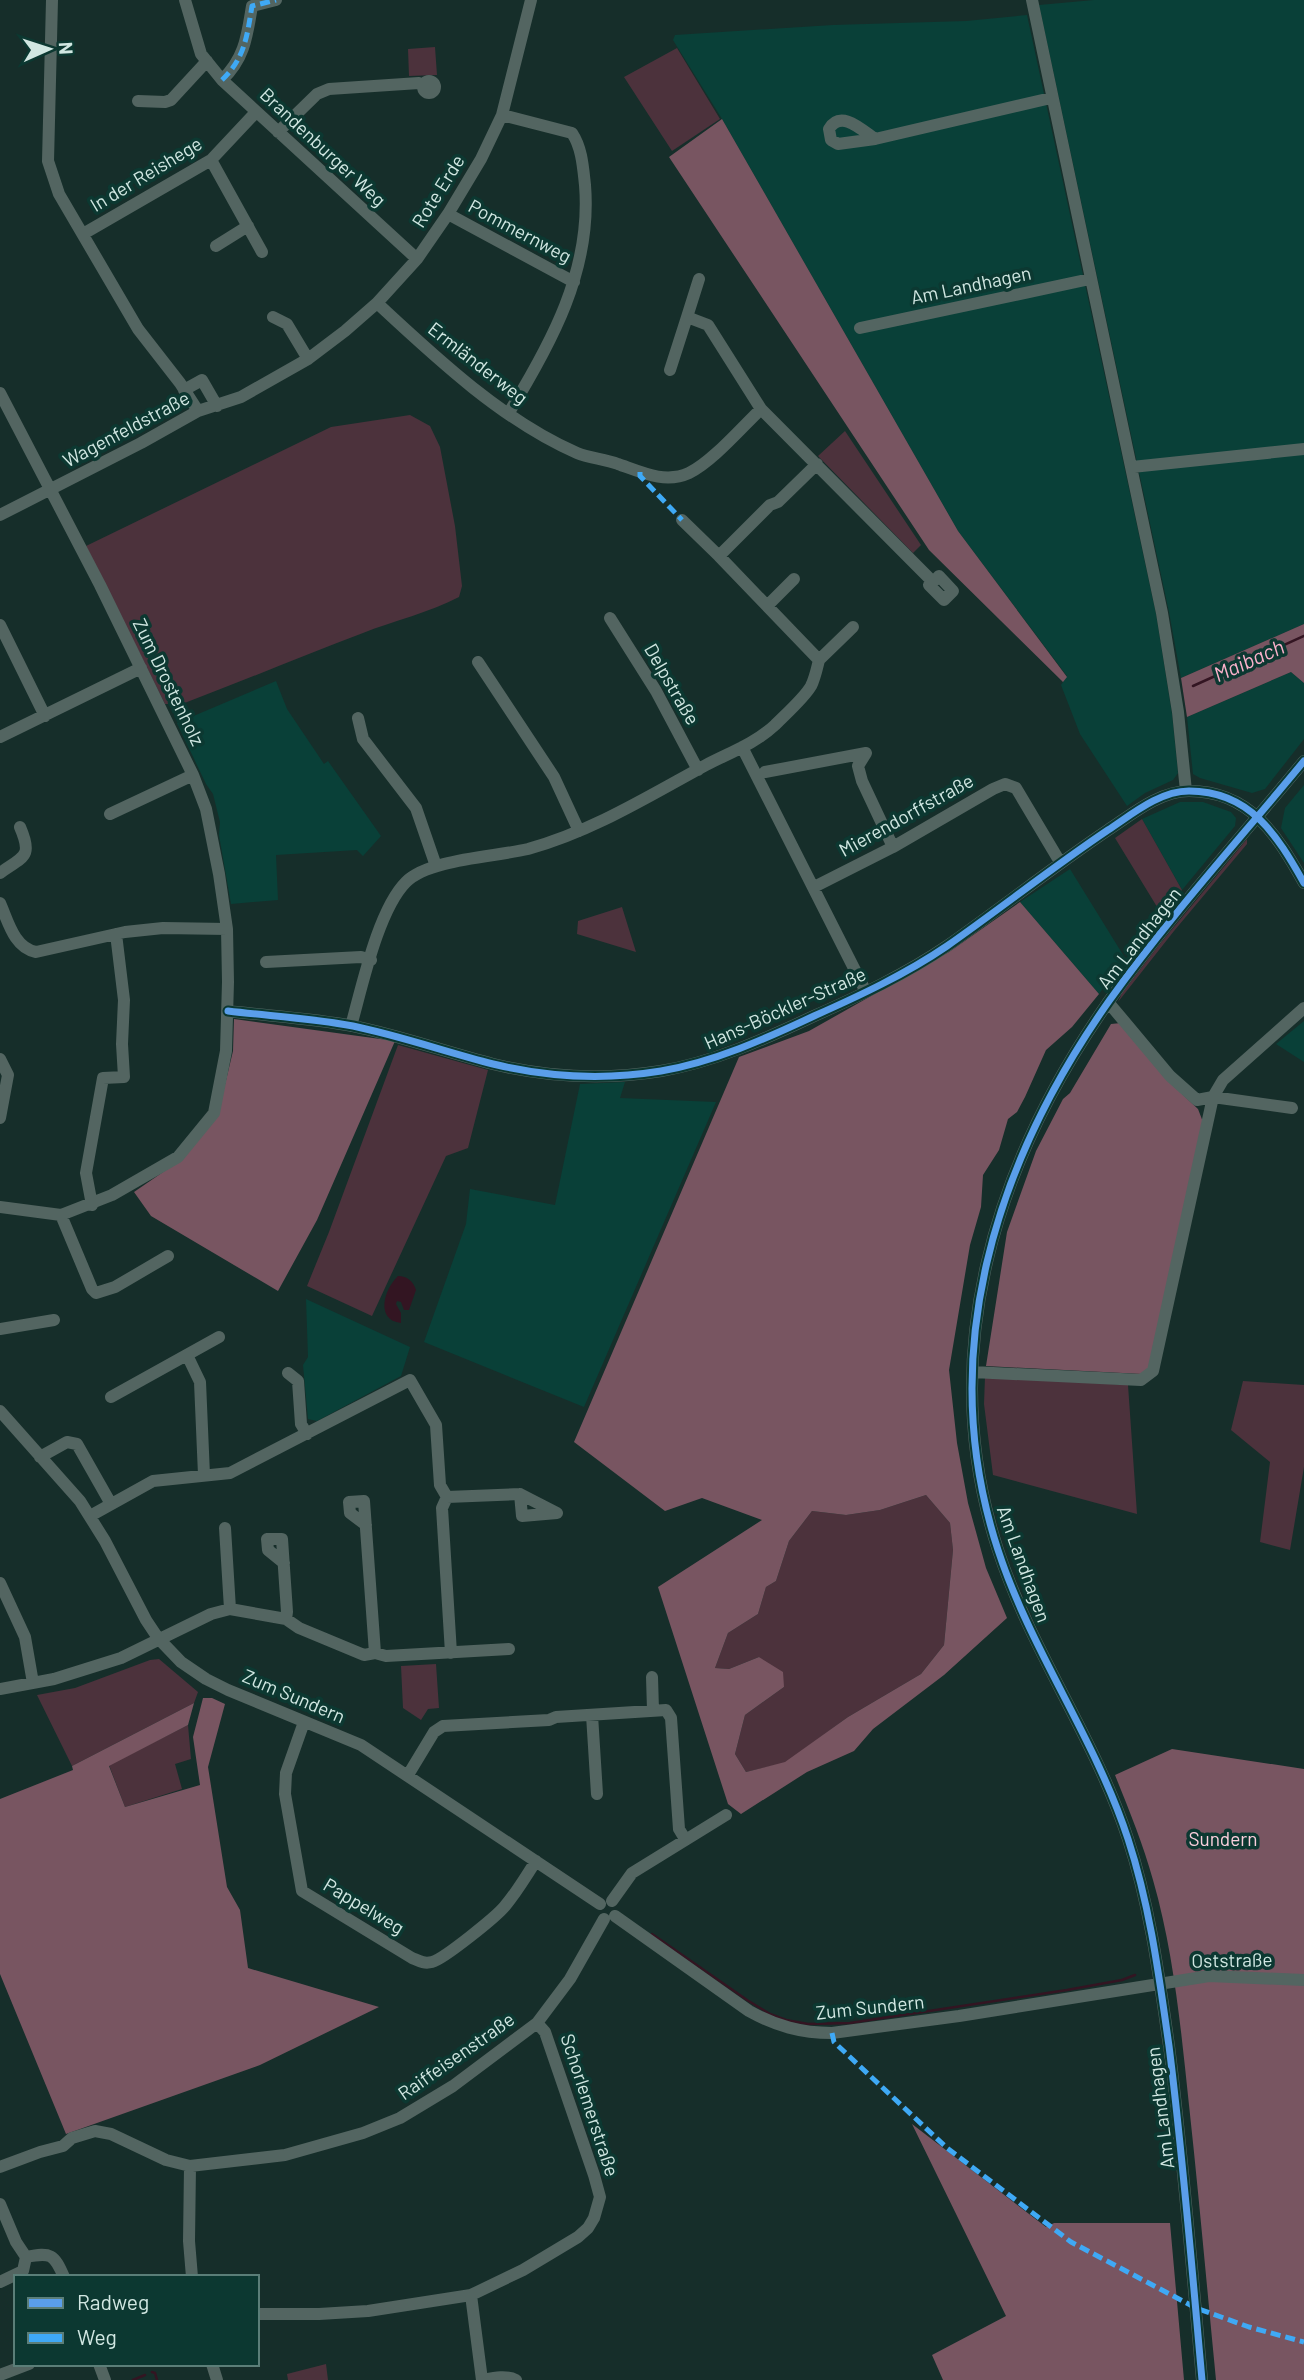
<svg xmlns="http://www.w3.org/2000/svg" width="1304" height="2380" font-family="Barlow,sans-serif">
<rect width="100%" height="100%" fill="#162e2a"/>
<path fill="#094038" d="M1094 0H1304V624L1181 678 1169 612 1039 5Z
M1027 15 1156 614 1172 714 1178 773 1173 780 1145 793 1127 806 1080 734 1061 685 1067 676 958 531 722 119 673 40 675 35 833 25 966 21Z
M1291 672 1304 683V739L1265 789 1252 793 1200 778 1193 774 1187 717Z
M276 681 287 709 324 764 328 761 381 836 363 856 357 850 276 855 278 900 231 904 219 835 220 822 213 794 206 784 177 723Z
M1304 785V863L1281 828 1285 808Z
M1180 802H1203L1231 812 1236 818 1235 826 1182 890 1142 819Z
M1070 869 1125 958 1099 994 1020 902Z
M1304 1021V1062L1276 1044Z
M625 1082 620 1098 716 1102 584 1407 424 1342 466 1224 470 1189 555 1205 580 1084Z
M306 1299 410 1347 401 1376 317 1421 308 1419 303 1365 308 1357Z"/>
<path fill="#4c323c" d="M435 47 437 75 409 76 408 49Z
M677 48 720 119 672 151 624 77Z
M410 415 430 426 440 447 455 526 462 586 459 597C431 612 393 621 363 633 302 656 243 681 182 704H165L86 546 331 427Z
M845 431 921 545 913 553 818 456Z
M1142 819 1182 890 1162 915 1115 838Z
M1247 839V844L1174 931 1118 1002 1122 993 1159 945Z
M622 907 636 952 577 934 578 921Z
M398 1045 488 1070 468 1148 446 1156 372 1316 307 1286 329 1232Z
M985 1377 1128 1385 1137 1514 993 1475 984 1404Z
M1243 1381 1304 1385V1467L1290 1550 1260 1542 1270 1462 1231 1430Z
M926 1495 950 1523 953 1550 944 1645 921 1674 848 1717 785 1763 746 1772 735 1754 745 1715 784 1687 759 1657 729 1669 715 1668 728 1633 758 1614 766 1587 776 1581 789 1541 812 1511 846 1515 880 1510Z
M159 1659 198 1692 194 1703 72 1766 37 1695 75 1688 150 1660Z
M436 1664 439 1708 428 1709 421 1720 403 1708 401 1666Z
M188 1725 191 1759 175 1764 182 1789 125 1807 109 1765Z
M326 2364 328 2380H288L287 2374Z"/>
<path fill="#785561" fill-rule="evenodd" d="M722 119 958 531 1067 677 1063 682 929 550 669 157Z
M1304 624V683L1291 672 1187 717 1181 678Z
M1020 902 1099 994 1072 1027 1046 1050 1025 1097 1017 1112 1008 1119 999 1150 983 1175 981 1207 970 1245 949 1370 957 1443 968 1503 986 1568 1007 1618 944 1675 873 1729 854 1751 807 1772 741 1814 728 1804 658 1587 762 1520 702 1498 665 1511 574 1442 739 1057 809 1031 949 952ZM926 1495 950 1523 953 1550 944 1645 921 1674 848 1717 785 1762 746 1772 735 1754 745 1715 784 1687 783 1672 759 1657 729 1669 715 1668 728 1633 758 1614 766 1587 776 1581 789 1541 812 1511 846 1515 880 1510Z
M234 1019 395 1041 317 1220 278 1291 151 1216 134 1192 182 1159 218 1114 233 1051Z
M1121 1023 1165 1078 1198 1109 1203 1122 1149 1368 1142 1374 986 1366 1007 1232 1036 1151 1063 1099 1070 1093 1111 1024Z
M203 1698H212L225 1704 208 1767 227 1887 240 1910 248 1968 379 2007 260 2065 66 2134 0 1974V1799L73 1770 72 1766 194 1703 188 1725 109 1766 125 1807 200 1785 193 1737Z
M1172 1749 1304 1769V2380H1216C1207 2288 1199 2197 1189 2105 1181 2030 1174 1953 1153 1880 1143 1844 1129 1810 1115 1775Z
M912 2124 1046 2227 1054 2223H1170L1184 2380H943L932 2355 1006 2316Z"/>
<path fill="#331522" d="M398 1276C407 1276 413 1281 416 1290L409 1310H404L401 1302 397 1301 396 1304 401 1313V1323C375 1320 384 1289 398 1276Z"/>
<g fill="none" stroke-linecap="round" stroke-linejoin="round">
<path stroke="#331522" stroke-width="2.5" d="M1193 686 1304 636
M652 1934 747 2000 770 2014 786 2020 808 2024 850 2023 1067 1990 1122 1980 1135 1975
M152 2372 155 2373 157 2380
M133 2380 145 2375"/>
<path stroke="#536561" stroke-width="12" d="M52 0 48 161 59 194 138 329 180 383 198 411
M185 0 201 54 222 80 417 259
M1032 0 1162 613 1178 712 1186 791
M222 80C245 58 247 36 252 6L276 0
M423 87a6 6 0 1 1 12 0a6 6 0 1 1-12 0Z
M138 101 165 102 171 100 207 61
M502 115 572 133C582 148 583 167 585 185 592 270 551 344 508 414
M278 132 317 94 329 89 419 83 423 85
M875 139C862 130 841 109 829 129L831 140 838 144 875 139 1051 98
M211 160 262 252
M448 214 574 282
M83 234 211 160 256 112
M216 246 248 226
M699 279 687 317 708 325 761 409 933 582 929 585 944 600 953 591 939 576 933 582
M377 303C435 357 503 421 577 453 589 458 605 459 618 464 641 472 665 484 689 473 712 462 742 427 761 409
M273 317 287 324 308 359
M860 328 1090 279
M670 370 687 317
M184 390 202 380 217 406
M0 393 100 585 193 775 206 809 219 874 227 929 228 982 226 1051 214 1113 178 1157 112 1195 61 1215 0 1207
M1132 467 1304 449
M0 515 141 443 198 411 241 397 308 359 345 331 377 303 417 259 448 214 481 159 502 115 531 0
M719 556 770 505 778 502 817 464
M767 606 794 579
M610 618 656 691 698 770
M0 625 45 716
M819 660 853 627
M478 662 554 777 579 831
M358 718 363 739 416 808 436 866
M0 737 141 668
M742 747 866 992
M765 772 866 753 858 766 862 781 893 847
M110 814 193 775
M0 873C24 856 33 857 20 827
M814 887 893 847 993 789 1005 784 1016 788 1060 862
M0 903C8 921 14 948 36 952L125 932 163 928 227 929
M266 962 361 957 371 960
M1108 1002 1170 1076 1197 1100 1213 1097 1292 1108
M228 1011C269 1016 312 1018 353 1026 401 1036 446 1052 493 1064 547 1077 606 1080 661 1071 714 1062 765 1039 814 1016 859 996 906 974 947 946 1001 908 1053 867 1108 830 1131 815 1159 791 1189 791 1250 791 1277 835 1304 883
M351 1026C362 987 378 910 406 882 429 859 495 857 528 849 591 832 649 796 706 765 729 753 756 743 775 725 785 715 805 697 811 686 815 678 817 668 819 660L719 556 682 520
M0 1059 8 1075 0 1118
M92 1205 86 1173 103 1078 124 1077 122 1044 124 1000 116 934
M61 1215 92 1289 96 1293 115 1287 168 1256
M0 1329 54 1320
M187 1355 200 1382 204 1475
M973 1372 1141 1380 1153 1371 1213 1097 1223 1080 1304 1008
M288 1373 298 1381 301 1424 307 1434
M111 1397 219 1337
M0 1411 80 1501 105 1541 146 1620 158 1638 181 1662 206 1679 228 1690 361 1745 600 1904
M40 1457 67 1442 77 1444 111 1504
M447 1497 520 1494 557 1513 522 1516 520 1494
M447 1497 442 1508 451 1653
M90 1516 153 1481 230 1473 410 1380 436 1425 440 1485 447 1497
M366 1525 350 1513 349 1502 364 1501 375 1653
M225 1528 230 1609
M284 1563 268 1550 267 1539H282L287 1612 286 1619
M0 1583 25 1637 33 1683
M652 1677 653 1710
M0 1689 54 1679 121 1658 211 1614 230 1609 286 1619 299 1628 364 1655 375 1653 386 1656 509 1649
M592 1715 597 1794
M304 1722 286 1773 285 1794 302 1891 412 1958C419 1961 424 1964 432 1962 444 1959 497 1916 505 1906 517 1892 526 1876 536 1861
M408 1775 434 1732 443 1726 549 1720 556 1717 666 1710 671 1718 679 1829 685 1839
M612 1901 632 1873 726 1815
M615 1916 749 2011C776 2026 801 2033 832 2033L959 2016 1209 1976 1304 1980
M190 2166 189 2241 192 2277
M0 2167 40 2152 63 2146 72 2138 95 2131 111 2134 166 2160 190 2166 285 2155 363 2133 400 2118 453 2086 537 2023 570 1979 604 1919
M0 2204 16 2242 26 2257 23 2271 0 2282
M26 2257C51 2252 54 2254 64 2277
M471 2295 482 2380
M257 2314H319L368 2311 471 2295 523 2270 578 2237 588 2228 594 2218 600 2197 594 2175 545 2032 537 2023
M99 2364 105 2380
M212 2364 217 2380
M0 2375 29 2364
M483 2380C493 2378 506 2375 516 2380
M1202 2380C1192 2269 1183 2157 1169 2046 1159 1976 1150 1906 1128 1839 1095 1738 1031 1651 998 1550 934 1355 995 1163 1109 1001 1169 917 1239 840 1304 761"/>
<path stroke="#3fa9f5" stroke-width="5" stroke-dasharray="10 5" stroke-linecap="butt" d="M222 80C245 58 247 36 252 6L276 0
M640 472V476L682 520
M832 2033 834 2042 947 2148 1071 2242 1196 2308 1249 2327 1304 2342"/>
<g stroke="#0c3831" stroke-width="11">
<path id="cycleway" d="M228 1011C269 1016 312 1018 353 1026 401 1036 446 1052 493 1064 547 1077 606 1080 661 1071 714 1062 765 1039 814 1016 859 996 906 974 947 946 1001 908 1053 867 1108 830 1131 815 1159 791 1189 791 1250 791 1277 835 1304 883
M1202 2380C1192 2269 1183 2157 1169 2046 1159 1976 1150 1906 1128 1839 1095 1738 1031 1651 998 1550 934 1355 995 1163 1109 1001 1169 917 1239 840 1304 761"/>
</g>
<use href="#cycleway" stroke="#5a9eea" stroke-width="7"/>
</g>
<g text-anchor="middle" stroke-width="7" stroke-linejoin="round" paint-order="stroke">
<g font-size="19" fill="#d1e7e2" stroke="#0c3831">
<text transform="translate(323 147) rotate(43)" y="7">Brandenburger Weg</text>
<text transform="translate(146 174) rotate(-31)" y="7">In der Reishege</text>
<text transform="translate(438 191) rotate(-58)" y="7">Rote Erde</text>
<text transform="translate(520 231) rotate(28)" y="7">Pommernweg</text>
<text transform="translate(971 285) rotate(-12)" y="7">Am Landhagen</text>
<text transform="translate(478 363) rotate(38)" y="7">Ermländerweg</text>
<text transform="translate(126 429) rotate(-28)" y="7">Wagenfeldstraße</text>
<text transform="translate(169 682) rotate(64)" y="7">Zum Drostenholz</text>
<text transform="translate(672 684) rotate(60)" y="7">Delpstraße</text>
<text transform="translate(906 815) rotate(-29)" y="7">Mierendorffstraße</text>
<text transform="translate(1139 938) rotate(-52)" y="7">Am Landhagen</text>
<text transform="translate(785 1008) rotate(-24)" y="7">Hans-Böckler-Straße</text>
<text transform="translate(1024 1564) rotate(70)" y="7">Am Landhagen</text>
<text transform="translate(294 1696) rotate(23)" y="7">Zum Sundern</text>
<text transform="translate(364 1906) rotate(31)" y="7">Pappelweg</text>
<text transform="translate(1232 1960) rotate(-1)" y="7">Oststraße</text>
<text transform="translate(870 2007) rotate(-6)" y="7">Zum Sundern</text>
<text transform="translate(456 2056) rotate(-35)" y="7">Raiffeisenstraße</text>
<text transform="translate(590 2105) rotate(72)" y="7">Schorlemerstraße</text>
<text transform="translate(1160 2108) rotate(-97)" y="7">Am Landhagen</text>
</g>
<g font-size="19" fill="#fccfdd" stroke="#0c3831">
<text x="1223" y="1846">Sundern</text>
</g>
<g font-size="21" font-style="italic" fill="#fbb1cb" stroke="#0c3831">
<text transform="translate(1249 661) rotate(-24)" y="7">Maibach</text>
</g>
</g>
<rect x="14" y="2275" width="245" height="91" fill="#0c3831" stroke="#5b7e78" stroke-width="2"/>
<rect x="28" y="2298" width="35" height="10" fill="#5a9eea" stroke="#5b7e78" stroke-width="2"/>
<text x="77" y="2310" font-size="21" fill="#d1e7e2">Radweg</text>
<rect x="28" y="2333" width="35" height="10" fill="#3fa9f5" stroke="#5b7e78" stroke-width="2"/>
<text x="77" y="2345" font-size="21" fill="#d1e7e2">Weg</text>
<g transform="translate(49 49) rotate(87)" stroke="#0c3831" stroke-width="5" paint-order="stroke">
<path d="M0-5L12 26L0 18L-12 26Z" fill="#d1e7e2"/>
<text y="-10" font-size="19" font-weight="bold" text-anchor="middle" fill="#d1e7e2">N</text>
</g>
</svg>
